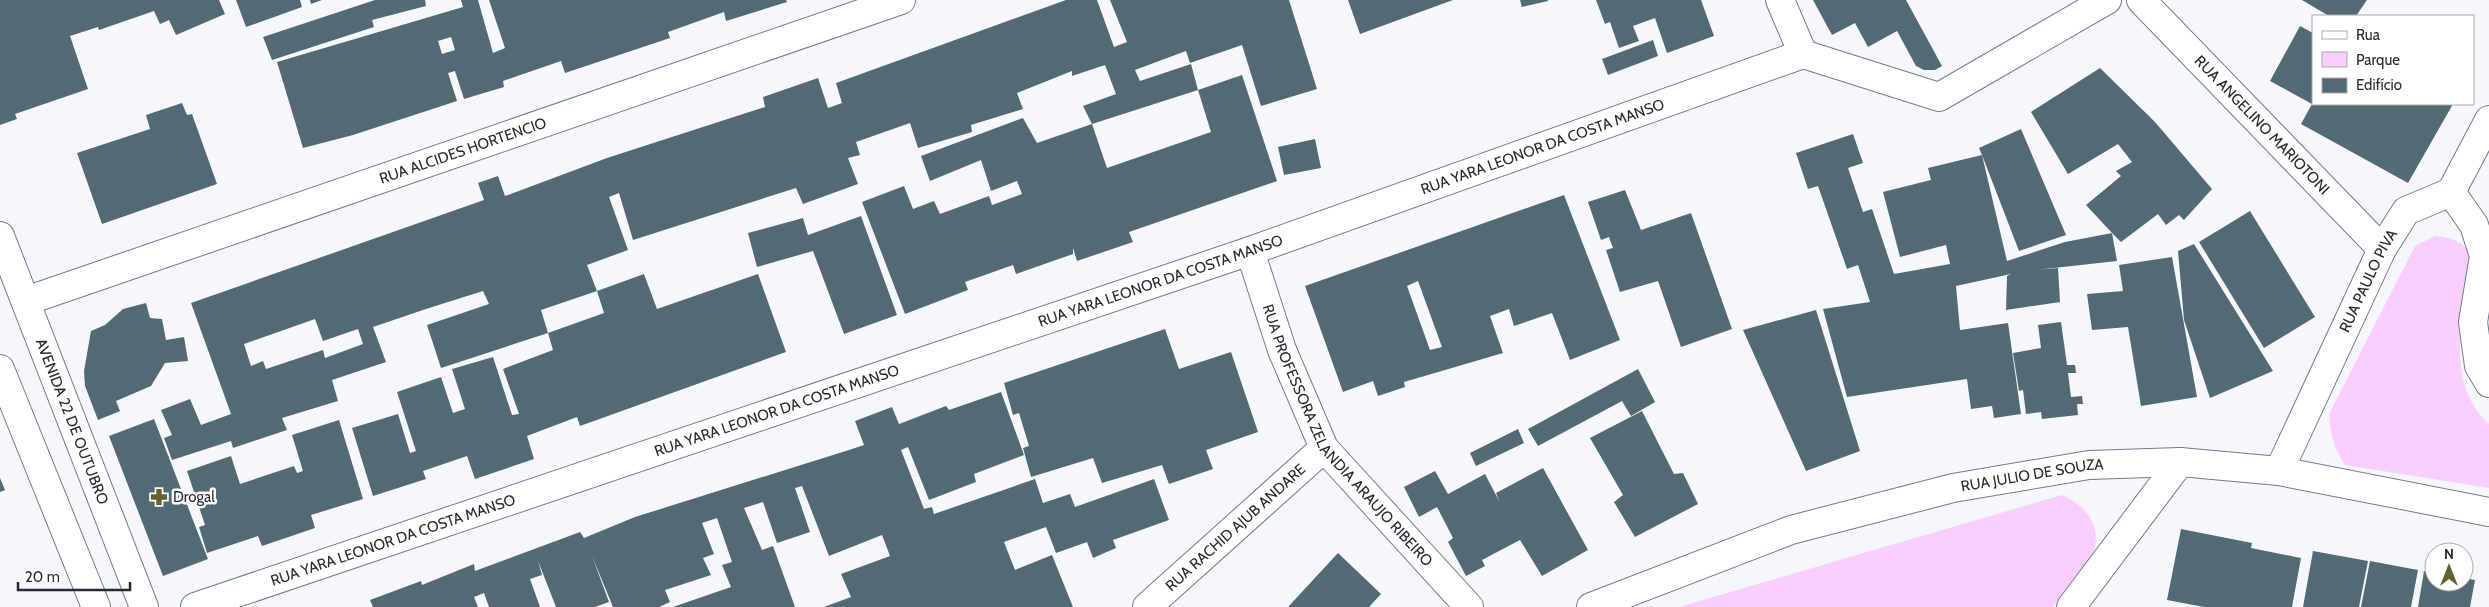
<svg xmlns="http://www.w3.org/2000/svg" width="2489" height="607" font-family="Cabin,sans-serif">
<rect width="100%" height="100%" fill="#f5f7fc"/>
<path fill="#f8cffc" d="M2435 236C2452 237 2463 242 2473 256 2464 311 2442 381 2489 424V488L2345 465C2334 448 2330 434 2329 414L2415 246Z
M2062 495C2087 505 2105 530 2091 557 2081 575 2065 591 2053 607H1679Z"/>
<path fill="#536a75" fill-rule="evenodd" d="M0 0H219L225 14 176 35 169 20 160 24 154 11 99 30 98 27 70 36 88 89 15 114 17 119 0 125Z
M236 0H300L302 7 246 27Z
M310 0H322L311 4Z
M375 0H425L426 6 372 20 374 27 272 60 263 37Z
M461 0H478L493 53 505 48 489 0H786L787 2 726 21 724 12 668 32 670 38 565 73 561 61 503 81 504 87 464 99 455 71 448 73 457 101 353 135 303 148 277 62 463 7ZM451 37 455 50 442 54 438 41Z
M1066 0H1097L1114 47 1127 42 1110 0H1289L1317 89 1261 106 1242 45 1190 63 1186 51 1135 70 1140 81 1191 64 1198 90 1092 124 1083 106 1116 94 1105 65 1072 76V71L1017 93 1023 109 971 125 972 132 918 148 910 123 856 142 860 155 848 158 858 184 803 204 796 188 633 240 619 193 609 197 628 250 587 265 597 291 541 310 548 333 441 368 427 325 489 304 483 291 426 309 373 327 386 362 332 380 338 401 282 418 287 430 233 448 231 441 172 460 164 438 172 435 161 410 190 399 201 425 231 414 191 303 484 200 478 183 498 176 505 196 607 158 765 107 763 97 818 78 828 108 842 103 836 83ZM315 319 323 341 358 329 363 344 325 358 323 350 266 369 263 361 251 366 244 344Z
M1348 0H1453L1360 34Z
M1520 0H1548V1L1522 7Z
M1596 0H1701L1714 36 1667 53 1655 18 1633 26 1639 41 1619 48 1610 22 1605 24Z
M1813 0H1906L1942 66 1935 70H1924L1916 66 1897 31 1868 47 1855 23 1832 35Z
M2302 0H2367L2356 16H2329Z
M2300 26 2313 33V104H2453L2408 183 2301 124 2312 104 2270 81Z
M1653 40 1658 56 1608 75 1602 59Z
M2100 68 2155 122 2212 189 2184 220 2179 215 2166 225 2158 214 2121 242 2112 233 2117 261 2036 270 2058 268 2060 302 2006 310 2007 276 2011 274 1956 286 1960 330 2008 323 2021 414 1994 418 1992 406 1971 409 1967 379 1847 397 1823 309 1870 302 1858 265 1847 269 1818 186 1808 189 1796 153 1853 134 1863 163 1848 168 1863 212 1872 209 1894 274 1950 264 1946 245 1900 257 1883 192 1931 180 1928 168 1982 155 1979 148 2021 129 2066 235 2019 251 1982 155 2007 261 2065 242 2112 233 2086 205 2121 176 2116 171 2132 162 2118 144 2068 174 2031 112Z
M1242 75 1277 181 1129 232 1133 242 1077 261 1073 248V254L1016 274 1013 265 965 282 968 290 905 314 862 202 904 186 913 209 934 201 940 214 989 196 992 205 1022 194 1017 181 991 191 981 160 930 181 921 156 1023 118 1037 143 1092 124 1107 168 1211 132 1198 90Z
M182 103 187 115 192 114 217 184 102 224 77 153 150 129 146 115Z
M1315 139 1321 168 1284 175 1278 147Z
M1625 190 1641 230 1691 213 1732 329 1681 347 1658 281 1620 292 1606 250 1613 248 1609 237 1601 240 1588 202Z
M1564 195 1620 340 1570 360 1552 313 1514 326 1509 309 1490 316 1503 353 1404 382 1405 387 1378 396 1373 381 1343 392 1305 286ZM1418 281 1442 347 1430 350 1407 286Z
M2250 211 2315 317 2264 348 2199 242Z
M861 216 897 315 844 334 813 251 757 267 748 233 803 218 808 235Z
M2194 244 2273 371 2210 398 2184 320 2178 251Z
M2172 257 2197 397 2141 406 2128 327 2092 330 2087 294 2123 291 2119 265Z
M644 274 657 309 758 274 786 352 580 426 577 417 527 436 534 459 475 479 467 456 423 471 426 479 373 496 352 428 398 414 410 453 416 451 397 392 441 377 453 413 465 409 452 369 493 357 512 415 519 414 503 369 553 350 548 333 604 313 597 291Z
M146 303 150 318 162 319 166 340 184 337 188 361 165 363 151 386 116 401 120 411 98 420 85 386 84 371 91 331 105 325 123 309Z
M1816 310 1860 451 1806 471 1743 330Z
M2061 322 2067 365H2075L2076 373H2068L2071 397 2082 396 2083 404H2077L2078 415 2042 419 2041 412 2026 414 2023 390 2019 391 2013 353 2041 348 2038 325Z
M1165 329 1179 369 1231 352 1258 432 1206 450 1213 469 1169 484 1162 465 1102 483 1093 458 1031 477 1023 448 1029 446 1019 413 1013 415 1004 383Z
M1638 369 1655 402 1631 416 1622 401 1538 446 1528 429Z
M1001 392 1024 455 974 474 976 482 929 500 908 447 901 450 924 509 932 507 934 514 1035 479 1043 503 1070 494 1075 507 1154 479 1169 520 1113 540 1116 548 1093 558 1087 542 1056 553 1046 527 1004 542 1015 570 1052 555 1073 607H824L851 597 841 574 890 556 882 535 829 556 802 486 795 488 810 532 777 543 763 502 744 508 762 550 773 546 795 607H673L731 587 722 565 732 562 717 518 702 523 714 554 703 558 711 575 665 590 670 602 659 607H613L592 556 609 602 595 607H556L538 561 542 575 530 579 540 607H489L484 593 474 597 478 607H373L370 600 421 581 422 585 474 564 475 571 580 532 584 538 635 517 849 450 864 445 855 421 892 407 899 424 946 406 949 410Z
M1642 411 1674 474 1683 473 1698 504 1635 537 1614 502 1623 495 1590 438Z
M154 419 208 559 163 576 109 436Z
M339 420 363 499 311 515 315 528 262 546 258 536 207 553 199 527 205 525 187 471 231 456 240 484 294 466 297 473 303 471 292 435Z
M1518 429 1524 443 1476 466 1470 453Z
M1543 468 1588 550 1542 576 1520 540 1482 560 1485 566 1466 576 1448 542 1453 538 1437 507 1419 517 1404 487 1435 471 1448 494 1485 474 1499 501 1496 493Z
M0 478 5 490 0 492Z
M2181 529 2252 543 2251 548 2301 558 2292 607H2204L2167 600Z
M2313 551 2368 561 2359 607H2303Z
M1338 553 1381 594 1369 607H1288Z
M2370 561 2418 570 2411 607H2361Z
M2424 571 2434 573V582H2464V578L2475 580 2470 607H2418Z"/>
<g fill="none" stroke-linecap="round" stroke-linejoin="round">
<g stroke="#707b8f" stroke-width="30">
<g id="minor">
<path d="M1780 0 1803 54"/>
<path id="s1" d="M2141 0 2382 249"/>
<path d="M2451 192 2474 225 2484 256 2473 322 2479 366 2489 383"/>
<path id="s2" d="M0 236 144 607"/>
<path id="s3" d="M1250 251 1282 350 1324 448 1469 607"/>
<path id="s4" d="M26 301 901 0"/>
<path d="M0 369 96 607"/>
<path id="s5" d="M2279 471 2382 249 2406 211 2451 192 2489 120"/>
<path id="s6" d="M195 607 1250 251 1803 54 1939 97 2107 0"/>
<path id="s7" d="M1147 607 1324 448"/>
<path id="s8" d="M1591 607 1791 530 1953 488 2089 465 2180 462 2279 471 2489 512"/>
<path d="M2071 607 2180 462"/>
</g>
</g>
<use href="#minor" stroke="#fff" stroke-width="28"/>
</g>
<defs>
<g id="pharmacy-bare" transform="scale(1.35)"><path d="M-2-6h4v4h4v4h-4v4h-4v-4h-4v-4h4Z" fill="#62622e" stroke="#fff" stroke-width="2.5" paint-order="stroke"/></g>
</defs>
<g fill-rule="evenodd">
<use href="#pharmacy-bare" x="159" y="497"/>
</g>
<g text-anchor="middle" stroke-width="5" stroke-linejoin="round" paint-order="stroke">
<g font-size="15" fill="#262b33" stroke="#fff">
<text dy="5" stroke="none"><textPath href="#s1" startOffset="174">RUA ANGELINO MARIOTONI</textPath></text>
<text dy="5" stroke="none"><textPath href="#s6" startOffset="1424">RUA YARA LEONOR DA COSTA MANSO</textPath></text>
<text dy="5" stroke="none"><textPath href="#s4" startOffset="462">RUA ALCIDES HORTENCIO</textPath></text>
<text dy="5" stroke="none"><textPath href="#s6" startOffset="1019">RUA YARA LEONOR DA COSTA MANSO</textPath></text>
<text dy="5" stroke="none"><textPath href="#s5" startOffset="210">RUA PAULO PIVA</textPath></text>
<text dy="5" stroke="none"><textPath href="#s6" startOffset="614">RUA YARA LEONOR DA COSTA MANSO</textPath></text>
<text dy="5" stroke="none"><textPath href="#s2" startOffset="199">AVENIDA 22 DE OUTUBRO</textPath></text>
<text dy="5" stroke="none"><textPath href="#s3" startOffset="212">RUA PROFESSORA ZELANDIA ARAUJO RIBEIRO</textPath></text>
<text dy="5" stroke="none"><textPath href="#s8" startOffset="462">RUA JULIO DE SOUZA</textPath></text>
<text dy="5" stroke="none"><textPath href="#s7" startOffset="119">RUA RACHID AJUB ANDARE</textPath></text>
<text dy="5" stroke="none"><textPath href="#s6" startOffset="209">RUA YARA LEONOR DA COSTA MANSO</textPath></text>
</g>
<g font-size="15" fill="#262b33" stroke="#fff" text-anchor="start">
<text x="173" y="502">Drogal</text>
</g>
</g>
<rect x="2312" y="15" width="162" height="90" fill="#ffffff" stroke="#a8aaad"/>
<rect x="2322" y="31" width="25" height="8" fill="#ffffff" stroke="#a8aaad"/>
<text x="2356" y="40" font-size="15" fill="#262b33">Rua</text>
<rect x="2322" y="52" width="25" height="15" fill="#f8cffc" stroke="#a8aaad"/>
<text x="2356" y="65" font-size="15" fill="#262b33">Parque</text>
<rect x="2322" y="78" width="25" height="15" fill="#536a75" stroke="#a8aaad"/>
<text x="2356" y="90" font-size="15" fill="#262b33">Edifício</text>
<g transform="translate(2449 567)"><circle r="24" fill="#ffffff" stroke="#a8aaad"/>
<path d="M0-4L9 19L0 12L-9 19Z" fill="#62622e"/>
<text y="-8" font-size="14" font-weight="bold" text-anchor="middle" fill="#262b33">N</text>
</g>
<path d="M18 582v8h112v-8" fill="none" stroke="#262b33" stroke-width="2.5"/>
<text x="25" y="582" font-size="15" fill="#262b33" stroke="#ffffff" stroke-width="4" paint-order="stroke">20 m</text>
</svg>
